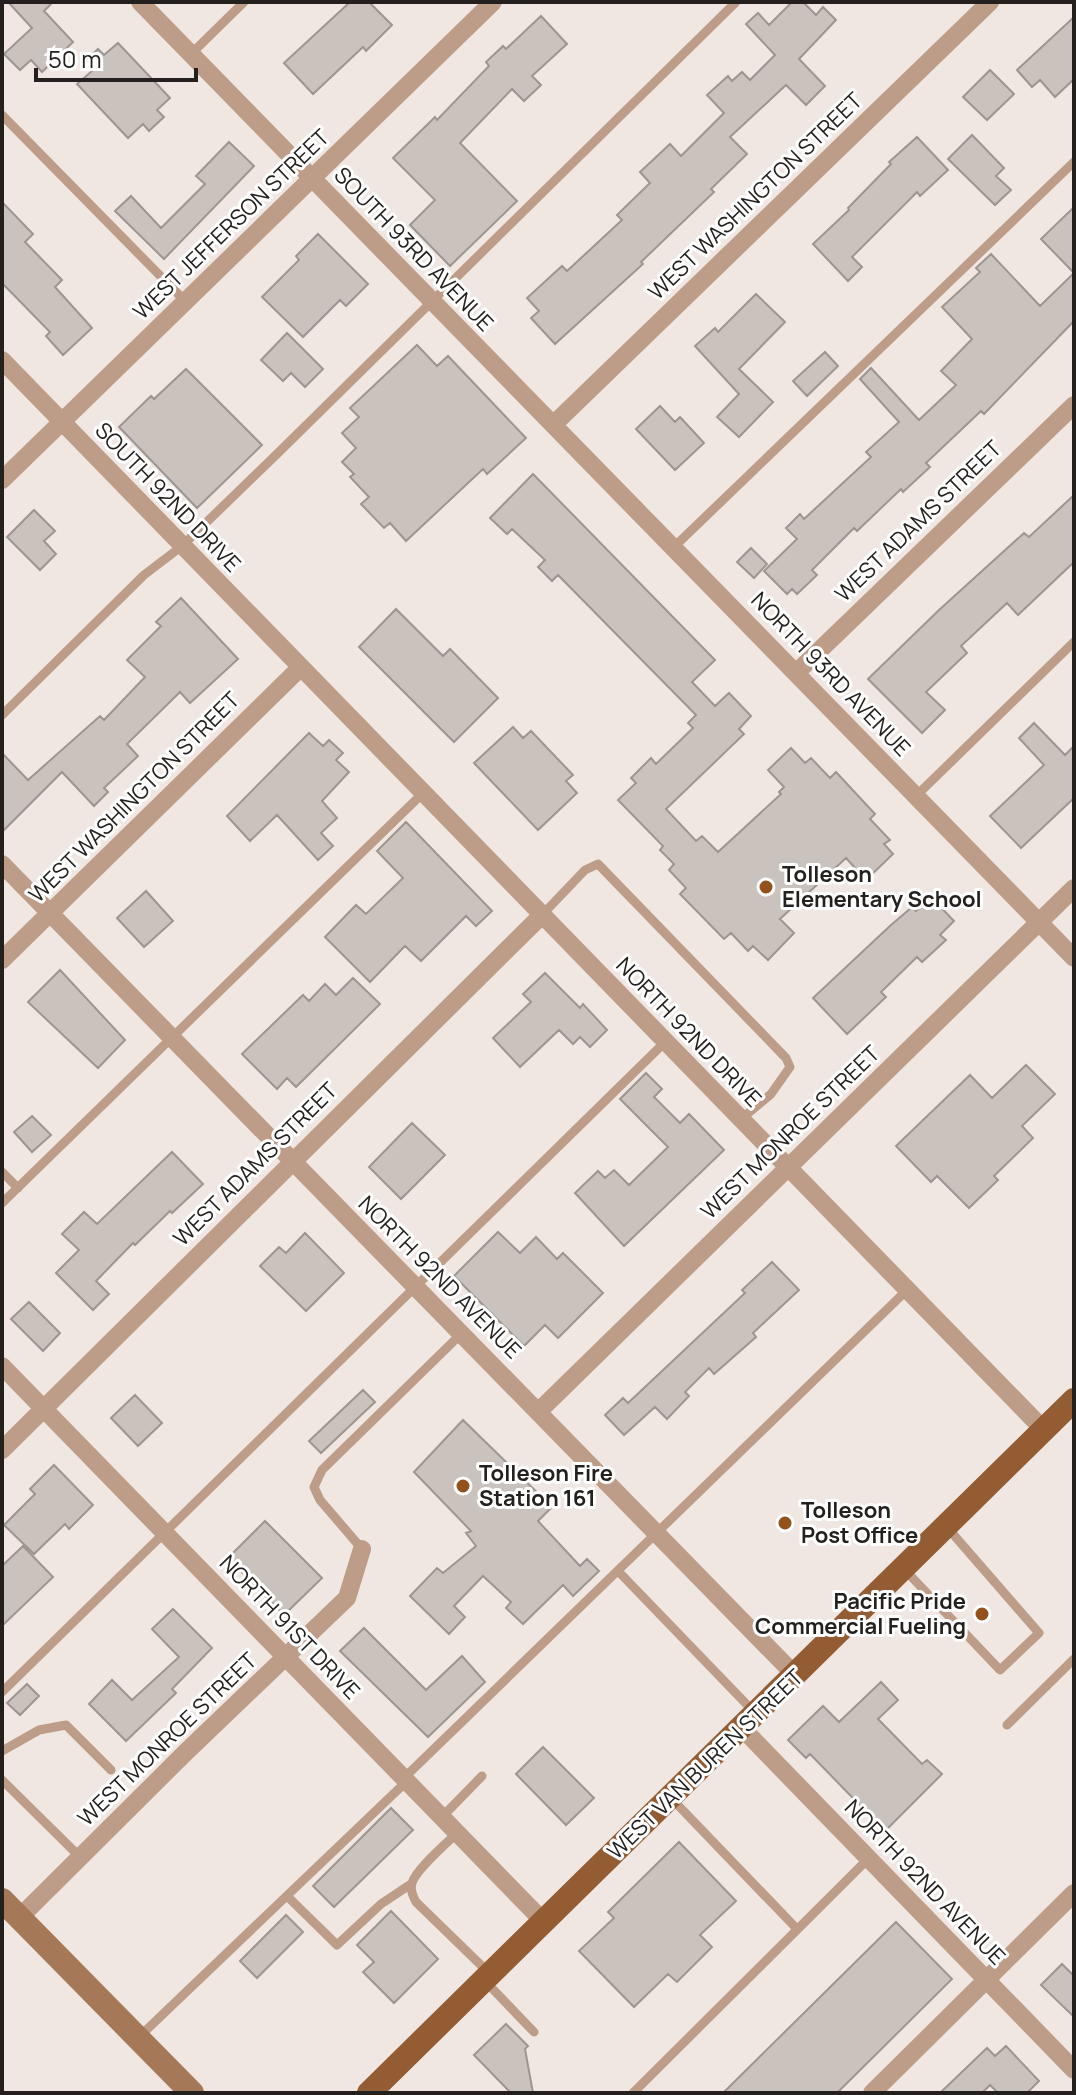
<svg xmlns="http://www.w3.org/2000/svg" width="1076" height="2095" font-family="Manrope,sans-serif">
<rect width="100%" height="100%" fill="#f0e7e2"/>
<path fill="#cac2bd" stroke="#9d9590" stroke-width="2" d="M8 2H53L44 11 73 42 42 72 31 60 20 70 4 54 32 28Z
M350 2H369L392 25 366 51 363 47 313 94 284 63Z
M792 2H803L816 15 823 7 836 20 799 59 825 86 806 105 786 85 730 137 747 154 711 189 714 192 641 262 643 264 555 344 531 318 539 311 527 298 562 266 567 271 622 220 617 215 650 183 640 172 670 144 681 156 724 113 707 95 728 76 732 81 742 72 750 80 775 55 746 24 758 13 769 25Z
M541 16 567 44 532 76 541 85 524 101 512 89 460 143 517 201 450 266 410 225 435 200 393 158 435 117 437 120 489 66 486 62 503 46 506 49Z
M1074 17V79L1055 97 1040 80 1032 87 1017 70Z
M118 43 170 98 157 110 164 117 149 131 143 124 128 138 77 84 92 71 84 62 98 49 104 55Z
M990 70 1014 94 987 120 963 97Z
M972 135 1004 168 996 176 1011 190 995 205 948 159Z
M917 137 948 170 920 196 917 192 852 257 862 267 848 281 813 244 849 210 848 208 891 164 889 162Z
M229 142 254 166 164 259 115 211 131 196 161 228 205 184 196 176Z
M2 202 33 234 25 242 62 280 55 287 92 328 63 355 46 336 50 332 2 283Z
M1074 207V321L984 414 981 411 926 463 930 467 903 492 901 489 857 531 854 528 812 570 817 575 797 594 792 589 787 594 764 571 797 539 786 528 800 514 804 519 871 457 866 452 899 422 860 379 871 368 919 420 956 385 941 371 972 339 942 307 980 272 976 268 991 254 1040 306 1074 273 1041 239Z
M318 234 368 284 346 306 340 300 303 337 262 297 299 260 296 256Z
M756 294 785 322 739 369 773 402 739 437 717 417 739 394 695 346 715 328 718 332Z
M287 333 323 369 305 387 291 373 283 381 261 360Z
M417 345 437 366 448 356 526 438 487 474 483 469 406 541 390 523 384 528 361 504 369 497 350 477 354 474 342 462 356 448 342 433 359 417 350 408Z
M825 352 838 366 807 396 793 381Z
M186 369 262 445 197 508 119 427 151 396 154 399Z
M660 406 675 422 680 417 704 443 675 470 636 429Z
M533 474 715 660 692 682 715 706 729 693 751 716 739 729 744 734 666 809 696 841 702 836 718 852 781 794 779 792 784 787 768 770 791 748 805 763 811 758 830 778 836 772 875 814 870 819 890 840 884 844 893 854 866 880 846 858 780 919 794 933 768 960 753 946 748 951 731 933 724 939 680 894 686 888 669 870 674 864 660 850 663 846 618 800 636 783 631 778 651 758 656 764 693 728 688 723 696 715 558 575 552 581 538 567 545 560 512 529 507 534 490 518Z
M1074 495V562L1018 615 1007 603 961 646 967 653 926 692 945 710 922 733 868 679 939 610 1024 533 1029 537Z
M34 510 55 531 44 541 56 554 40 570 7 537Z
M751 548 767 564 754 578 737 562Z
M181 598 238 659 190 703 180 692 127 744 138 756 104 788 108 792 94 806 62 772 2 832V753L28 780 100 716 104 720 145 677 127 660 161 626 156 622Z
M396 609 443 656 450 649 498 698 454 742 359 647Z
M1034 723 1065 755 1074 746V798L1021 848 990 816 1044 765 1019 738Z
M513 727 523 738 531 731 573 775 566 781 577 793 538 830 474 763Z
M309 733 323 746 329 740 343 753 336 760 349 772 322 801 337 818 321 833 333 846 318 860 277 815 250 841 227 816Z
M406 822 492 911 476 926 466 916 421 961 405 946 370 982 325 937 356 905 366 914 403 878 377 851Z
M146 891 173 921 144 947 117 918Z
M931 897 954 921 940 935 946 940 922 962 917 957 881 992 886 997 847 1034 813 998 891 925 912 907 916 911Z
M60 970 125 1040 98 1068 28 1002Z
M545 973 580 1008 583 1004 607 1030 590 1047 580 1037 573 1044 559 1030 520 1067 493 1038 531 1002 523 994Z
M353 978 380 1004 296 1087 287 1078 277 1089 242 1054 303 995 309 1001 325 984 336 995Z
M1026 1065 1055 1094 1022 1126 1033 1138 994 1176 998 1180 969 1208 937 1176 931 1182 896 1146 970 1075 992 1098Z
M646 1073 662 1089 654 1097 680 1123 689 1114 724 1150 624 1246 575 1193 598 1171 605 1178 614 1170 629 1185 668 1147 620 1099Z
M32 1116 51 1135 32 1152 14 1132Z
M412 1123 445 1155 401 1199 369 1167Z
M172 1152 203 1184 172 1213 170 1211 135 1245 133 1243 96 1281 109 1294 93 1310 56 1273 79 1250 62 1234 84 1212 97 1224Z
M498 1232 520 1253 536 1237 557 1259 563 1253 603 1293 558 1338 545 1325 524 1346 454 1276Z
M305 1233 344 1273 306 1311 260 1266 279 1247 286 1253Z
M772 1262 799 1290 753 1333 756 1337 714 1374 709 1368 685 1392 689 1396 667 1419 655 1407 624 1435 605 1415 623 1398 628 1403 745 1293 742 1290Z
M29 1302 60 1333 43 1351 11 1319Z
M363 1390 375 1402 321 1453 309 1441Z
M135 1395 162 1423 138 1446 111 1418Z
M463 1420 552 1507 538 1521 580 1566 587 1559 599 1571 573 1596 563 1585 523 1624 506 1608 511 1602 483 1576 454 1606 465 1617 449 1634 410 1596 437 1568 443 1573 476 1546 466 1533 471 1531 414 1472Z
M54 1465 93 1505 69 1529 65 1524 34 1554 4 1525 35 1494 30 1489Z
M265 1521 322 1578 284 1615 228 1558Z
M23 1546 53 1577 2 1626V1566Z
M173 1609 212 1648 172 1689 176 1693 126 1741 89 1704 112 1680 132 1700 179 1657 152 1629Z
M364 1628 426 1690 462 1656 485 1682 428 1737 340 1651Z
M881 1682 898 1700 878 1719 922 1764 927 1760 942 1774 885 1831 810 1754 806 1758 788 1740 823 1706 839 1722Z
M27 1684 39 1696 20 1715 7 1703Z
M543 1747 594 1798 566 1825 516 1774Z
M391 1808 413 1830 334 1907 313 1886Z
M679 1842 736 1901 700 1935 712 1947 677 1982 668 1974 634 2007 579 1951 614 1918 608 1912Z
M391 1911 438 1959 394 2003 363 1972 374 1962 357 1945Z
M286 1915 303 1932 257 1978 240 1961Z
M896 1922 952 1979 837 2093H723Z
M1062 1964 1074 1976V2017L1041 1985Z
M506 2024 528 2046 525 2049 533 2093H511L474 2055Z
M1006 2046 1039 2081 1027 2093H998L990 2085 982 2093H940L987 2048 995 2056Z"/>
<g fill="none" stroke-linecap="round" stroke-linejoin="round">
<path stroke="#bd9d87" stroke-width="9" d="M191 54 244 2
M2 115 185 301
M674 547 1074 162
M2 715 144 575 182 546 278 453 736 2
M916 796 1074 642
M543 914 585 870 598 864 786 1058 790 1067 771 1094 740 1120
M2 1172 18 1188
M2 1203 423 793
M362 1549 320 1500 314 1487 322 1470 462 1333
M905 1570 1000 1670 1039 1633 946 1526
M618 1571 755 1713
M2 1692 664 1043
M1007 1725 1074 1659
M2 1751 39 1730 66 1725 111 1770
M404 1778 907 1290
M2 1780 80 1857
M672 1799 797 1929
M442 1817 482 1776
M457 1833C446 1844 416 1869 412 1883 410 1890 413 1896 416 1902L488 1972
M287 1896 337 1945 381 1904 411 1884
M484 1980 534 2032
M140 2036 407 1781
M633 2093 869 1858"/>
<path stroke="#bd9d87" stroke-width="18" d="M140 2 1074 958
M2 360 1044 1430
M553 425 990 2
M2 480 493 2
M796 673 1074 405
M2 864 795 1675
M2 960 300 668
M2 1366 543 1921
M539 1411 1074 888
M2 1450 543 914
M741 1727 1074 2070
M19 1918 186 1752 347 1598 362 1549
M872 2093 1074 1893"/>
<path stroke="#a57857" stroke-width="24" d="M2 1900 192 2093"/>
<path stroke="#935c33" stroke-width="24" d="M369 2093 1074 1400"/>
</g>
<g fill="#93521c" stroke="#fff" stroke-width="3">
<circle cx="766" cy="887" r="8"/>
<circle cx="463" cy="1486" r="8"/>
<circle cx="785" cy="1523" r="8"/>
<circle cx="982" cy="1614" r="8"/>
</g>
<g text-anchor="middle" stroke-width="6" stroke-linejoin="round" paint-order="stroke">
<g font-size="22" fill="#23201e" stroke="#fff">
<text transform="translate(755 196) rotate(-44)" y="8">WEST WASHINGTON STREET</text>
<text transform="translate(231 224) rotate(-44)" y="8">WEST JEFFERSON STREET</text>
<text transform="translate(414 249) rotate(46)" y="8">SOUTH 93RD AVENUE</text>
<text transform="translate(168 497) rotate(46)" y="8">SOUTH 92ND DRIVE</text>
<text transform="translate(918 521) rotate(-44)" y="8">WEST ADAMS STREET</text>
<text transform="translate(831 674) rotate(46)" y="8">NORTH 93RD AVENUE</text>
<text transform="translate(134 797) rotate(-45)" y="8">WEST WASHINGTON STREET</text>
<text transform="translate(689 1032) rotate(46)" y="8">NORTH 92ND DRIVE</text>
<text transform="translate(790 1132) rotate(-44)" y="8">WEST MONROE STREET</text>
<text transform="translate(255 1164) rotate(-45)" y="8">WEST ADAMS STREET</text>
<text transform="translate(440 1277) rotate(45)" y="8">NORTH 92ND AVENUE</text>
<text transform="translate(290 1627) rotate(46)" y="8">NORTH 91ST DRIVE</text>
<text transform="translate(167 1739) rotate(-44)" y="8">WEST MONROE STREET</text>
<text transform="translate(705 1764) rotate(-44)" y="8">WEST VAN BUREN STREET</text>
<text transform="translate(925 1882) rotate(46)" y="8">NORTH 92ND AVENUE</text>
</g>
<g font-size="22" font-weight="bold" fill="#23201e" stroke="#fff" text-anchor="start">
<text x="782" y="882">Tolleson<tspan x="782" dy="25">Elementary School</tspan></text>
<text x="479" y="1481">Tolleson Fire<tspan x="479" dy="25">Station 161</tspan></text>
<text x="801" y="1518">Tolleson<tspan x="801" dy="25">Post Office</tspan></text>
<text x="966" y="1609" text-anchor="end">Pacific Pride<tspan x="966" dy="25">Commercial Fueling</tspan></text>
</g>
</g>
<rect width="1076" height="2095" fill="none" stroke="#23201e" stroke-width="8"/>
<path d="M36 68v12h160v-12" fill="none" stroke="#23201e" stroke-width="4"/>
<text x="48" y="68" font-size="24" fill="#23201e" stroke="#ffffff" stroke-width="6" paint-order="stroke">50 m</text>
</svg>
